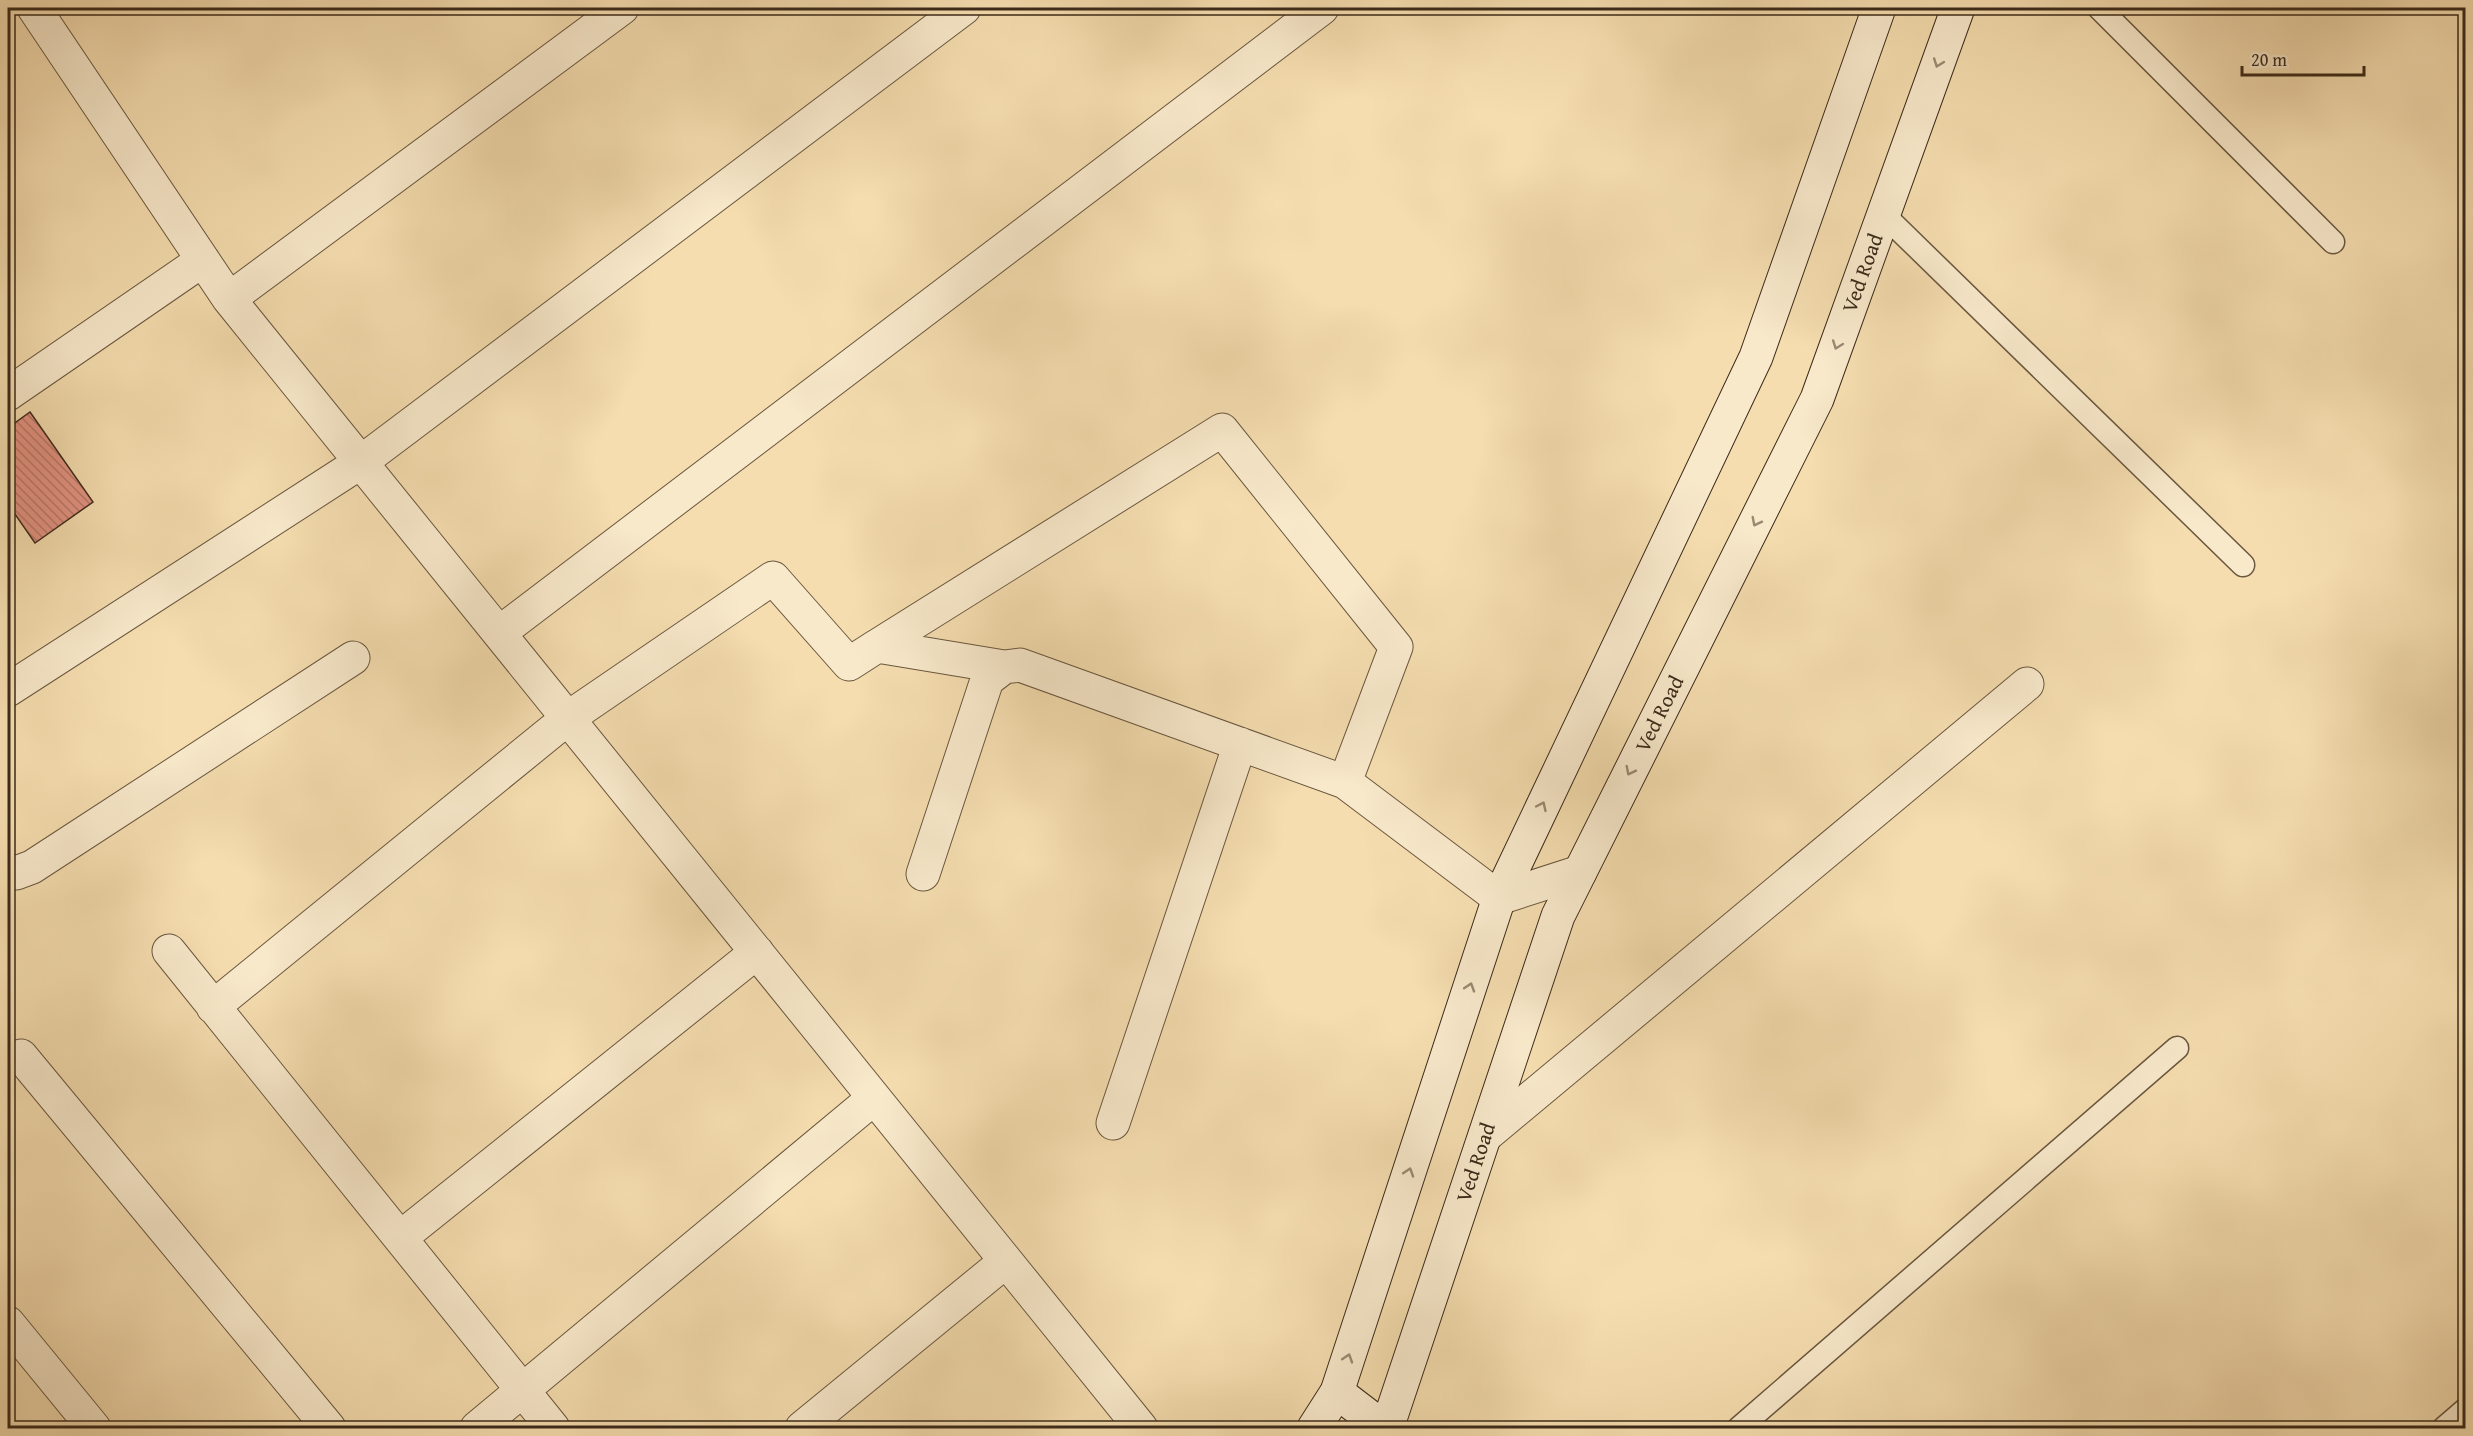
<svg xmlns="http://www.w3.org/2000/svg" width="2473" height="1436" font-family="'Gentium Book Plus',serif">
<defs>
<pattern id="building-back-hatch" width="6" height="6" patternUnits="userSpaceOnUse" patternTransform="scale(1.5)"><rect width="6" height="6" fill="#e39281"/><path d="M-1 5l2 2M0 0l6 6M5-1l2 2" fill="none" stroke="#b97769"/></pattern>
</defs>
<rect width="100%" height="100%" fill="#f5ddaf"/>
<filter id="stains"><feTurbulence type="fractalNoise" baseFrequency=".00333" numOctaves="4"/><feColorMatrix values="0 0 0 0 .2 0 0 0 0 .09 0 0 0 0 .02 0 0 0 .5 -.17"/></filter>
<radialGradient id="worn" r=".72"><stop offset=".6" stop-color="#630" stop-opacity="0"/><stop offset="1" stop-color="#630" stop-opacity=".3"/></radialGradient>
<path fill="url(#building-back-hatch)" stroke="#3b2a1a" stroke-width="1.5" d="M30 412 93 502 35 543 8 504V428Z"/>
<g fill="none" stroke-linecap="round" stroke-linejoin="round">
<g stroke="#6a573f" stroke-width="25">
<path id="lane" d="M2099 8 2333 242
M1884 215 2243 565
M1739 1428 2177 1048
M2444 1428 2466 1409"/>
</g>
<g stroke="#6a573f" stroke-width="35">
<path id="street" d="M34 8 229 299 1141 1428
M229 299 622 8
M8 394 203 260
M499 633 1322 8
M877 646 1222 430 1396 647 1345 782
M8 690 361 462 964 8
M8 870 16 873 32 867 353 658
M923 874 987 680 1004 667 1020 665 1345 782 1499 898 1580 872
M169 951 553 1428
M213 1007 568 718 773 578 849 664 877 646 1004 667
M21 1056 329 1428
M1113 1123 1240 744
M1485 1136 2027 684
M400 1238 757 952
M8 1323 94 1428
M477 1428 874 1098
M802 1428 1006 1261"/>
</g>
<g stroke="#3b2a1a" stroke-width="35">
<g id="secondary">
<path d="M1337 1392 1384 1428"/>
<path d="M1314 1428 1337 1392 1499 898 1756 357 1879 8"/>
<path id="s1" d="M1387 1428 1558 916 1817 399 1958 8"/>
</g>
</g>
<use href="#lane" stroke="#f8e9cb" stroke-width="22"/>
<use href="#street" stroke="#f8e9cb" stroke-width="33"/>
<use href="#secondary" stroke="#f8e9cb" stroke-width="33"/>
</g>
<defs><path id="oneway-chevron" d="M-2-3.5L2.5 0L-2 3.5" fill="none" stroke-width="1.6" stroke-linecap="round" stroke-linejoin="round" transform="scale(1.5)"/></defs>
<g stroke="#9a8a72">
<use href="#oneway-chevron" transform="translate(1938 63) rotate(110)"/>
<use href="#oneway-chevron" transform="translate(1837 345) rotate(110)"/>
<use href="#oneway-chevron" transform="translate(1756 522) rotate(117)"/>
<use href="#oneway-chevron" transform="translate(1630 771) rotate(117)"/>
<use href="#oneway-chevron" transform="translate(1542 806) rotate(-65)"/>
<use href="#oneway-chevron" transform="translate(1470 987) rotate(-72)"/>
<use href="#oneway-chevron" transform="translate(1409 1172) rotate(-72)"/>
<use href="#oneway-chevron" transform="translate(1348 1358) rotate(-72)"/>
</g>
<g text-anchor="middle" stroke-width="6" stroke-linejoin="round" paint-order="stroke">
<g font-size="21" fill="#3b2a1a" stroke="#f8e9cb">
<text dy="7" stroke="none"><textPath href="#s1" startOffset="1252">Ved Road</textPath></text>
<text dy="7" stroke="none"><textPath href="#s1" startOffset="766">Ved Road</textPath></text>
<text dy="7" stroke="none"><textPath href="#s1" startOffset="280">Ved Road</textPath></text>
</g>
</g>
<rect width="2473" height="1436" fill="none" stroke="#f5ddaf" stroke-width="30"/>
<rect x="9" y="9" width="2455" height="1418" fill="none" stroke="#3b2a1a" stroke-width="3"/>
<rect x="15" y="15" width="2443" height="1406" fill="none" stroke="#3b2a1a" stroke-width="1.5"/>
<path d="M2242 66v9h122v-9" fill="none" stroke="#3b2a1a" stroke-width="3"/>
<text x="2251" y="66" font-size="18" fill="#3b2a1a" stroke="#f8e9cb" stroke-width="4.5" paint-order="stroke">20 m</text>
<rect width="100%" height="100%" filter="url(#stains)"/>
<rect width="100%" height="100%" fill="url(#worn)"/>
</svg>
